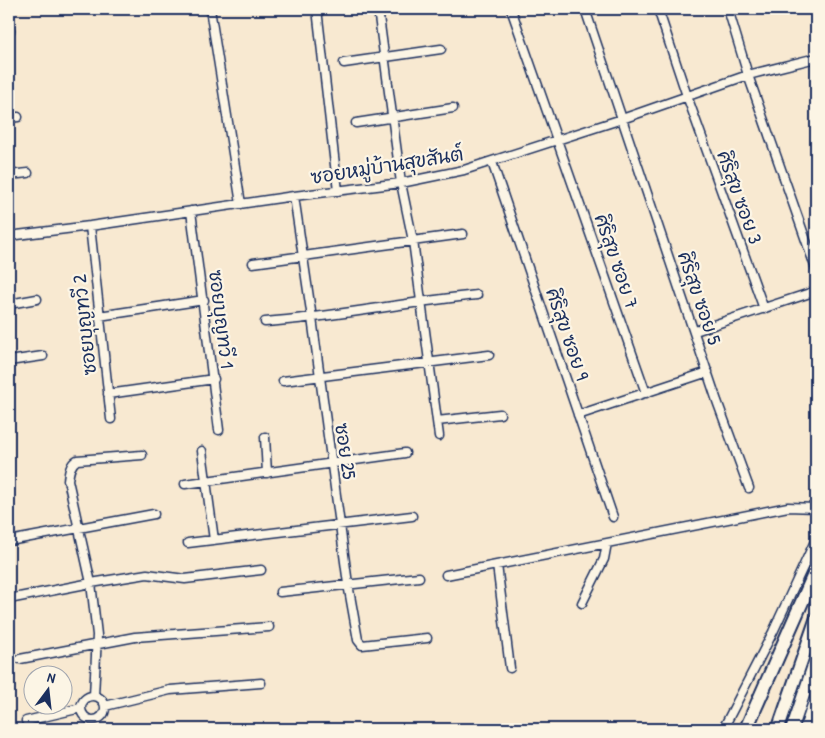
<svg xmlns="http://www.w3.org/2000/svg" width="825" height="738" font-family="'Patrick Hand','Playpen Sans Thai',sans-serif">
<rect width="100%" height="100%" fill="#f8e9d1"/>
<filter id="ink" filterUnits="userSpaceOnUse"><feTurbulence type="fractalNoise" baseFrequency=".02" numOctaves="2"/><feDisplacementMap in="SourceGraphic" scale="10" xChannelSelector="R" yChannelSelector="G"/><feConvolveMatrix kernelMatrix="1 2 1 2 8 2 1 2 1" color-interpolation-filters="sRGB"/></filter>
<g filter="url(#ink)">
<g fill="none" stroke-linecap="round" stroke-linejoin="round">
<g stroke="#1b2f5e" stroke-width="11">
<path id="minor" d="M210 9 241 204
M317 9 338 191
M378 9 401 183 413 241 439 436
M511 9 646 393
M585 9 717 401 749 488
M658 9 687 96 764 309
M728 9 748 75 816 269
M9 31H10
M344 63 441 49
M9 118 18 117
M356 123 453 108
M492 162 613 517
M9 175 28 173
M294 196 312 318 348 584 358 640 362 645 427 638
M191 211 219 430
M90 226 111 419
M9 236 90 226 294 196 401 183 464 170 622 119 748 75 816 58
M253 263 463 234
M9 304 37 299
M99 316 204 300
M265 322C336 317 406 302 477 295
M695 331 816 291
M9 361 43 356
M283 381 489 355
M108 394 214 379
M578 415 708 372
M437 421 500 414
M265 437 267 473
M202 451 214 540
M185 484 405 453
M9 541 154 514
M188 543 412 516
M497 565 510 668
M446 575 788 507 816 508
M280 592 419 577
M9 599 91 583 147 574 185 579 261 570
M582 603 604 559 607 543
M20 659 135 637 269 627
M81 708a12 12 0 1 1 24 0a12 12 0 1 1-24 0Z
M94 696 97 635 91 583 68 480C69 473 70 464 77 460L142 455
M105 706 170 690 261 683
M26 721 81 708
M723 729 773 632 816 539"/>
</g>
<g stroke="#1b2f5e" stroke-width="15">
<path id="secondary" d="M778 729 816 619
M792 729 816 658"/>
</g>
<g stroke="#1b2f5e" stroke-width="16">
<path id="primary" d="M746 729 816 570"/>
</g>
<g stroke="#1b2f5e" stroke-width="18">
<path id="trunk" d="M807 729 816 702"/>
</g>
<use href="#minor" stroke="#fcf5e5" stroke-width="8"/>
<use href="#secondary" stroke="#fcf5e5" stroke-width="11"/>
<use href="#primary" stroke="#fcf5e5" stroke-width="12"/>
<use href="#trunk" stroke="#fcf5e5" stroke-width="14"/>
</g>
</g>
<g text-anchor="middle" stroke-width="4.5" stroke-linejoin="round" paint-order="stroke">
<g font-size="19" fill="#1b2f5e" stroke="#fcf5e5">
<text transform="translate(387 165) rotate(-9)" y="7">ซอยหมู่บ้านสุขสันต์</text>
<text transform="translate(740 197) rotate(70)" y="7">ศิริสุข ซอย 3</text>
<text transform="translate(617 261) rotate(71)" y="7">ศิริสุข ซอย 7</text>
<text transform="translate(700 298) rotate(71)" y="7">ศิริสุข ซอย 5</text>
<text transform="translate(222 319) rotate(83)" y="7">ซอยบุญทวี 1</text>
<text transform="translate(84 325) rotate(-96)" y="7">ซอยบุญทวี 2</text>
<text transform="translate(568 334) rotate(71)" y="7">ศิริสุข ซอย 9</text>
<text transform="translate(346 451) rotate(82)" y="7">ซอย 25</text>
</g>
</g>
<rect width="825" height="738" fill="none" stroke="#fcf5e5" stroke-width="30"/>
<rect x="15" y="15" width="795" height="708" fill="none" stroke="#1b2f5e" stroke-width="2" filter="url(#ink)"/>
<g transform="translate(48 690) rotate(15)"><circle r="24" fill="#fcf5e5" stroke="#a2a6af"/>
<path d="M0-4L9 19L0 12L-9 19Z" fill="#1b2f5e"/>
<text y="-8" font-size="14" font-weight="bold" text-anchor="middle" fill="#1b2f5e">N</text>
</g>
</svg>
